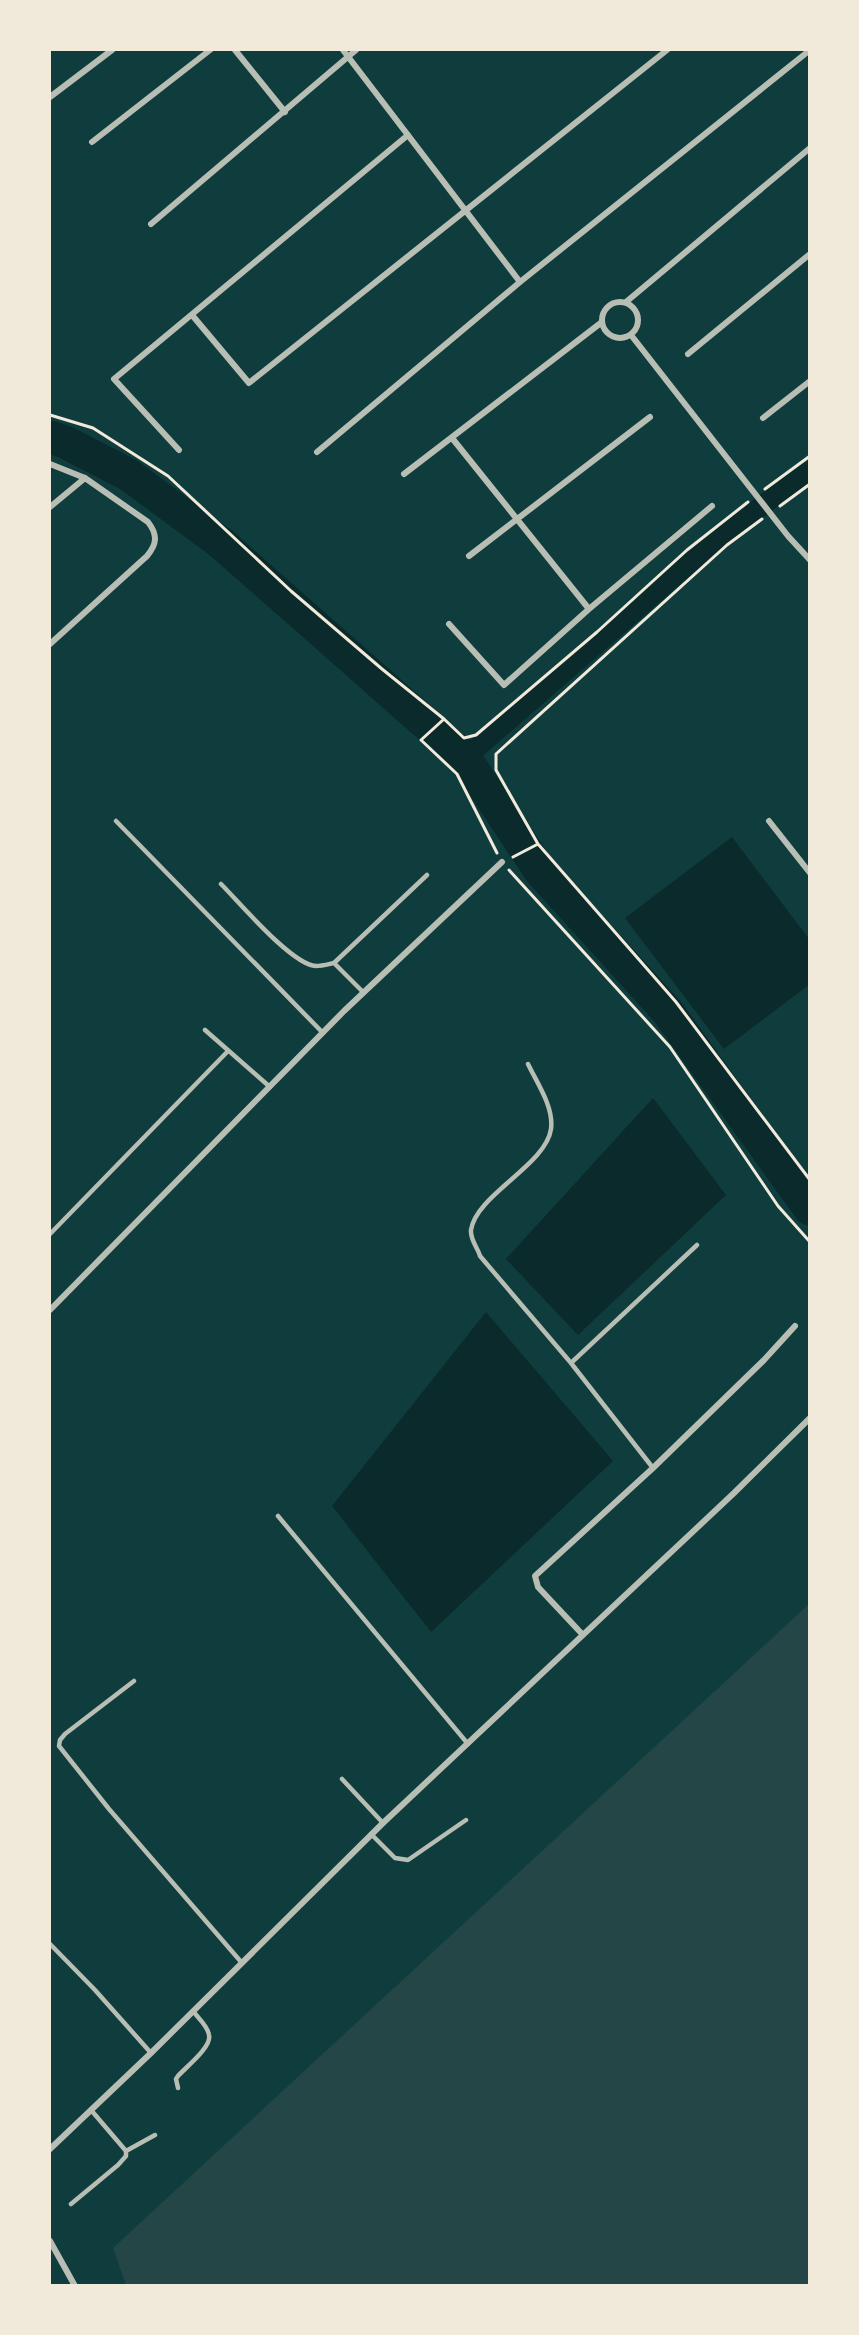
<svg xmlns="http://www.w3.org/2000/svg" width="859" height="2335" font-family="'Roboto Serif',serif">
<rect width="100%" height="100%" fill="#0f3d3e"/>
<path fill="#244646" d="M809 1604V2285H126L113 2248Z"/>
<path fill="#0a2a2b" d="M732 837 809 939 810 984 724 1049 625 918Z
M653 1098 726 1195 578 1335 506 1259Z
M486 1312 613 1461 431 1632 332 1506Z"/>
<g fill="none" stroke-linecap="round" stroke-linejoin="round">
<path stroke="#0a2a2b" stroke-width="20" d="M465 758 720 537 810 470"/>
<path stroke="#0a2a2b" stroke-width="33" d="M50 437 65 442 129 475 221 543 465 758 540 871 668 1012 810 1209"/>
<path stroke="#f1e9da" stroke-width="3" d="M50 415 93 428 168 476 291 591 382 669 444 719 464 738 476 735 597 632 687 550 748 502
M765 489 810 456
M780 506 810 484
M762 519 727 545 496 754V770L538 844 676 1002 810 1180
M444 719 421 740 457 774 497 853
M513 857 538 844
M509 870 670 1047 778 1206 810 1242"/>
<path stroke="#b8beb3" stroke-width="4.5" d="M116 821 323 1033
M221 884C239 902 292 965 316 966 322 966 329 964 334 963L363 992
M334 963 427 875
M205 1030 270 1087
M528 1064C537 1083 554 1107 551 1129 546 1165 476 1195 471 1230 470 1240 478 1248 480 1256L571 1363 653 1468
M50 1234 228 1051
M571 1363 697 1245
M278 1516 468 1744
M134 1681 65 1734 60 1740 59 1746 109 1809 242 1963
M342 1779 383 1823
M371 1834 395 1858 408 1860 466 1820
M50 1944 95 1990 151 2053
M178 2088 176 2079 178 2076C186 2067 212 2047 209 2035 208 2026 198 2018 193 2011
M126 2151 155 2135
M71 2204 118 2165 126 2156V2151L91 2110"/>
<path stroke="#b8beb3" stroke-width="6" d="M235 50 285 112
M343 50 520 282
M50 97 112 50
M92 142 210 50
M151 224 356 50
M602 320a18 18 0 1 1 36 0a18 18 0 1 1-36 0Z
M626 302 810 148
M192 315 249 383 667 50
M631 335 788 536 810 560
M688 354 810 254
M763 418 810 381
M452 438 589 609
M179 450 114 379 408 135
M317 452 520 282 810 50
M50 464 85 478 148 522C158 535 157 544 147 556L50 644
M404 474 602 322
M50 507 85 478
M469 556 650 417
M449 624 504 685 589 609 712 506
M769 821 810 873
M50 1310 344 1011 502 862
M583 1635 538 1587 535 1576 653 1468 764 1360 795 1326
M50 2149 151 2053 383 1823 734 1493 810 1418
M50 2241 75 2286"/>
</g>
<rect width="859" height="2335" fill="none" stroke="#f1e9da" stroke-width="102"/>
</svg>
